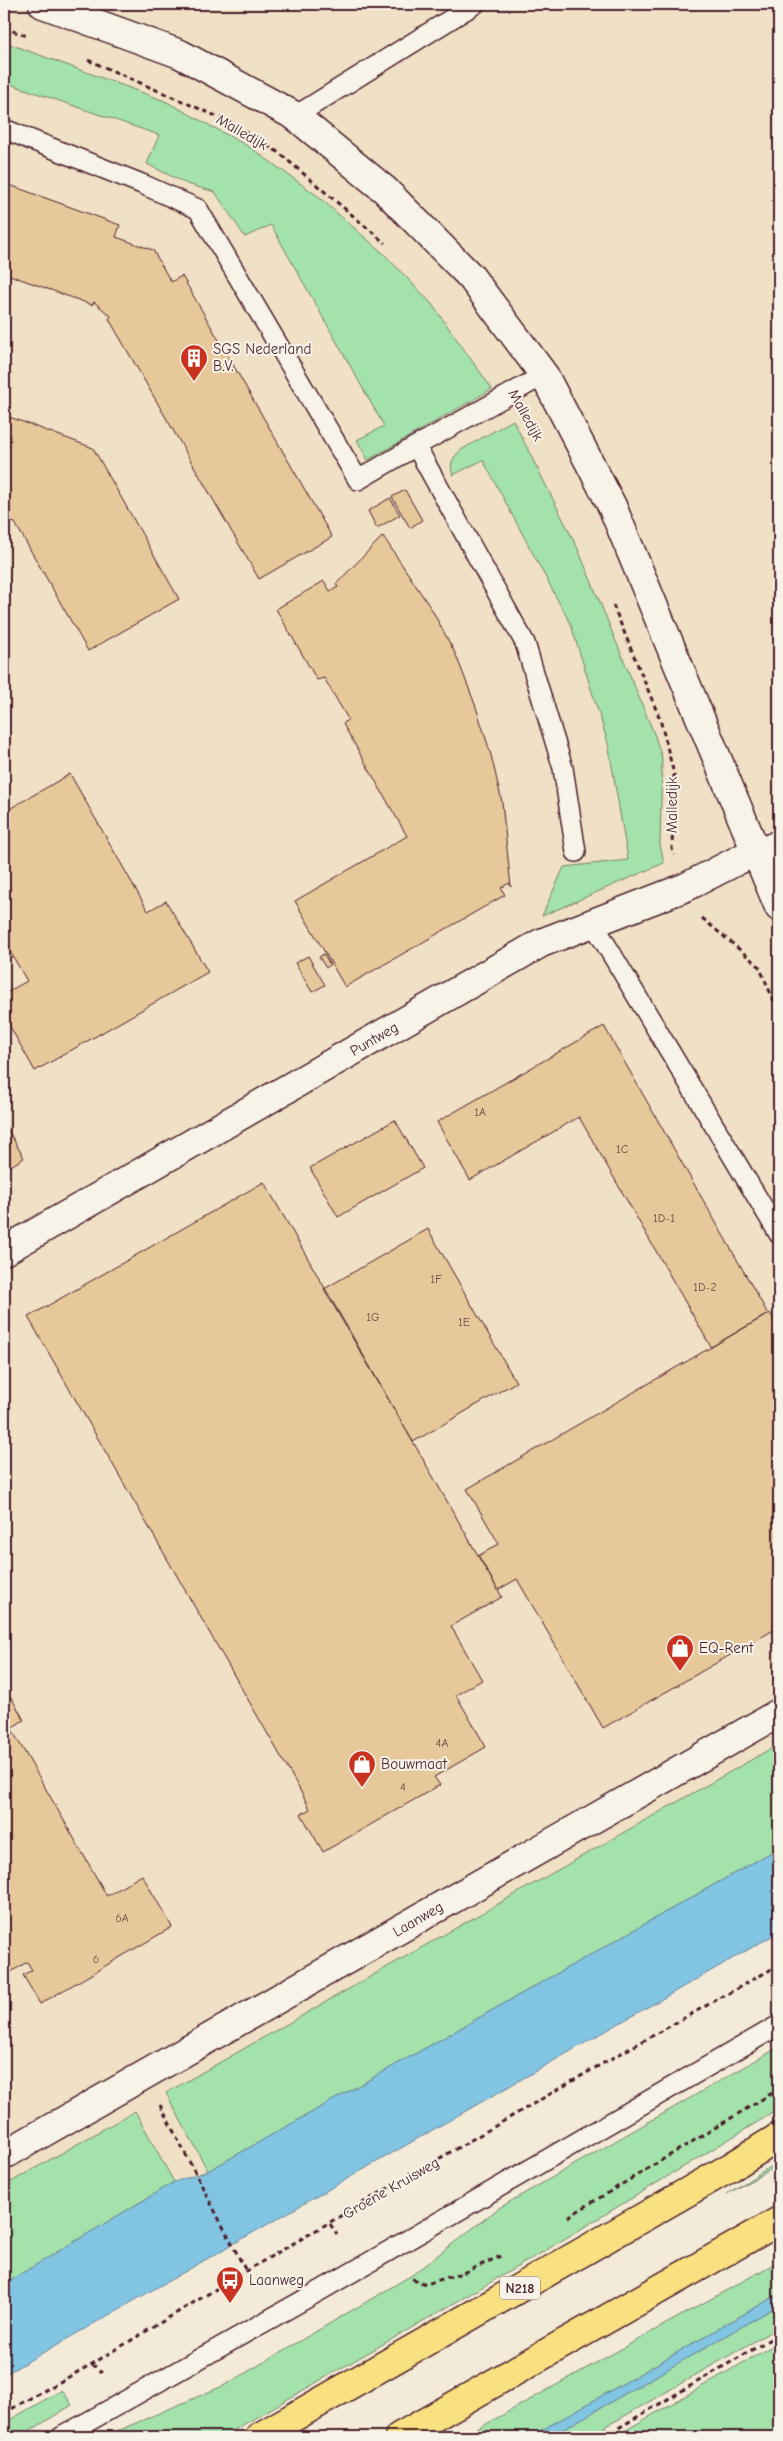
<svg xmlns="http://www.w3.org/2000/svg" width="783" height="2441" font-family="'Comic Neue',sans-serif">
<rect width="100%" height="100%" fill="#f4ead8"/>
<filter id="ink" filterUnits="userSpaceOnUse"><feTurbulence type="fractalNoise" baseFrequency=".02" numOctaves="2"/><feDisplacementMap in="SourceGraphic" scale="10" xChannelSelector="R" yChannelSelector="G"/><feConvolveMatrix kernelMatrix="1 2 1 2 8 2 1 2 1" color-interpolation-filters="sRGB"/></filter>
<g filter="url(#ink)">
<path fill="#f0e0c5" d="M4 4H779V1886L4 2333Z"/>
<path fill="#a3e2ab" stroke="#76806b" d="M4 42 165 101 251 148 315 194 384 254 431 303 492 389 368 460 357 440 384 426 271 225 245 237 215 192 187 184 147 164 159 135 4 82Z
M513 420 578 549 655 736 662 758 660 844 664 863 542 916 564 867 628 860 608 743 571 625 483 460 453 475C449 464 452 458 461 450Z
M779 1744V1848L208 2171 166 2093Z
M779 2047V2109L543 2252 222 2437H103L225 2385 412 2275 499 2208Z
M135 2111 174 2182 4 2284V2186Z
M779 2161V2165L727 2194Z
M779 2261V2294L530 2437H463Z
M779 2305V2327L588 2437H550Z
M779 2342V2437H614Z
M62 2390 72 2405 20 2437H4V2423Z"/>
<path fill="#81c5e2" stroke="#6b8399" d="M779 1848V1932L4 2375V2284L174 2182 208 2171Z
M779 2294V2305L550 2437H530Z"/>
<path fill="#e7c89a" stroke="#4a1f2b" d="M4 183 120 225 116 237 153 250 171 282 182 276 332 537 259 579 109 319 111 316 94 302 92 305 4 273Z
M4 415 93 448 179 599 88 651 15 523 4 519Z
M405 490 422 520 410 528 392 497Z
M390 498 400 515 377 528 368 511Z
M383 536 432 610 456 655 476 707 491 755 502 802 511 887 509 883 501 888 505 895 345 987 295 901 407 836 343 724 348 719 324 678 317 680 276 609 324 581 330 591 338 587 336 584Z
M70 774 148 911 166 901 208 972 35 1071 4 1016V994L27 981 4 941V812Z
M324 954 330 965 326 968 319 957Z
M308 956 325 985 312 992 295 963Z
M604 1026 768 1314 711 1347 579 1117 470 1180 437 1122Z
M395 1120 423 1168 338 1217 310 1168Z
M4 1123 24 1158 4 1170Z
M264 1182 502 1597 451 1626 482 1680 456 1695 486 1747 434 1777 440 1785 323 1852 301 1814 310 1809 296 1783 28 1317Z
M428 1229 516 1382 413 1442 324 1289Z
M770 1313 779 1328V1627L603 1728 517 1579 498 1590 478 1556 499 1544 467 1489Z
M11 1697 24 1720 11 1728 107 1896 142 1875 172 1927 40 2004 23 1975 32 1970 27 1962 11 1972 4 1959V1702Z"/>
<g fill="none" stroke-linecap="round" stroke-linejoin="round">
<g stroke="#4a1f2b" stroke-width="22">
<path id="lane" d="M295 116 475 4
M4 129 142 184 198 209 358 480 416 446
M544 375 416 446 525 643 563 768 576 852
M756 851 779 839
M593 923 779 1234
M61 2437 323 2289 779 2025"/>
</g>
<g stroke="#4a1f2b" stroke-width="31">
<path id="street" d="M43 4 180 54 295 116 385 190 471 277 544 375 612 506 779 907
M4 1251 541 943 686 887 756 851
M4 2155 779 1713"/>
</g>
<g stroke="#4a1f2b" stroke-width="31">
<path id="primary" d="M259 2437 731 2167 779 2137
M399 2437 779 2221"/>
</g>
<path stroke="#4a1f2b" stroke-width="3" stroke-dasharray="5 4" stroke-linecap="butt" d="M4 28 27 36
M88 60 225 120 278 152 385 243
M613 605 660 719 674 774 672 849 674 855
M702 918 759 966 779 1013
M160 2105 246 2271
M568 2217 779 2089
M330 2224 337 2234
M412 2279 426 2284 465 2272 503 2255
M92 2364 102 2372
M4 2413 92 2364 246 2271 600 2065 779 1965
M603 2437 779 2334"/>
<use href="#lane" stroke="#f7f3e8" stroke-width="19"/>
<use href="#street" stroke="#f7f3e8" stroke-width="28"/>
<use href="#primary" stroke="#f9e181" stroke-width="28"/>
</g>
</g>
<defs>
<g id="building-pin" transform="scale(1.4375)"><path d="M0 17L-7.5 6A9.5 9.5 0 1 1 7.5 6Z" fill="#c8321e" stroke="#f7f3e8"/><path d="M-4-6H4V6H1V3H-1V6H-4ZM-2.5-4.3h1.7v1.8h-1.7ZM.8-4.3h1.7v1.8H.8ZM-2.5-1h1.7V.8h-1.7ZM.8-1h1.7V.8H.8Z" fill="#fff"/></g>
<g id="shop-pin" transform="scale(1.4375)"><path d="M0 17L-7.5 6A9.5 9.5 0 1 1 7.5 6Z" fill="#c8321e" stroke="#f7f3e8"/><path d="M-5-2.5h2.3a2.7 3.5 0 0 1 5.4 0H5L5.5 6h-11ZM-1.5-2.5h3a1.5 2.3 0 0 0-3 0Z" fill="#fff"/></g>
<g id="bus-pin" transform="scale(1.4375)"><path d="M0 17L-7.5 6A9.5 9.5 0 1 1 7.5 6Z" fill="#c8321e" stroke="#f7f3e8"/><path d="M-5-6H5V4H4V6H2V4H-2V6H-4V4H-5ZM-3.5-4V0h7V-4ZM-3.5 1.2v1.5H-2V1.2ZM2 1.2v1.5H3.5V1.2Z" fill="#fff"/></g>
</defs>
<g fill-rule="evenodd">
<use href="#building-pin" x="194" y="358"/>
<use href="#shop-pin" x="680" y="1648"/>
<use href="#shop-pin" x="362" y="1764"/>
<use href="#bus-pin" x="230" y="2280"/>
</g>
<g text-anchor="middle" stroke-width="4" stroke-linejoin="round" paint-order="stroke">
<g font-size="12" fill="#714947">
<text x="480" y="1116">1A</text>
<text x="622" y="1153">1C</text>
<text x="664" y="1222">1D-1</text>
<text x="436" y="1283">1F</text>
<text x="705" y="1291">1D-2</text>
<text x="373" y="1321">1G</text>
<text x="464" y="1326">1E</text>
<text x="442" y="1747">4A</text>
<text x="403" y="1791">4</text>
<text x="122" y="1922">6A</text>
<text x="96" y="1963">6</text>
</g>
<rect fill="#f7f3e8" stroke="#7e5f64" stroke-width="1" x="500" y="2276.5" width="40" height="23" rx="4"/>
<g font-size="14" font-weight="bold" fill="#4a1f2b">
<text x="520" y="2293">N218</text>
</g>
<g font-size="15" fill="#4a1f2b" stroke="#f7f3e8">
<text transform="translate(242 132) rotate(30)" y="5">Malledijk</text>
<text transform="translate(526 415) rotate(61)" y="5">Malledijk</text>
<text transform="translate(672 805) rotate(-90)" y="5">Malledijk</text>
<text transform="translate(374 1039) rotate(-30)" y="5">Puntweg</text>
<text transform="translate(418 1919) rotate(-30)" y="5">Laanweg</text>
<text transform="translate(391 2188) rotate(-30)" y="5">Groene Kruisweg</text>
</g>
<g font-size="15" fill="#4a1f2b" stroke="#f7f3e8" text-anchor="start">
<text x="213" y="354">SGS Nederland<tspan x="213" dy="17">B.V.</tspan></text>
<text x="699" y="1653">EQ-Rent</text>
<text x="381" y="1769">Bouwmaat</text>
<text x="249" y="2285">Laanweg</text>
</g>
</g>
<rect width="783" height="2441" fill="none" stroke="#f7f3e8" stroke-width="20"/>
<rect x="10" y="10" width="763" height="2421" fill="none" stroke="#4a1f2b" stroke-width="2" filter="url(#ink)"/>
</svg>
